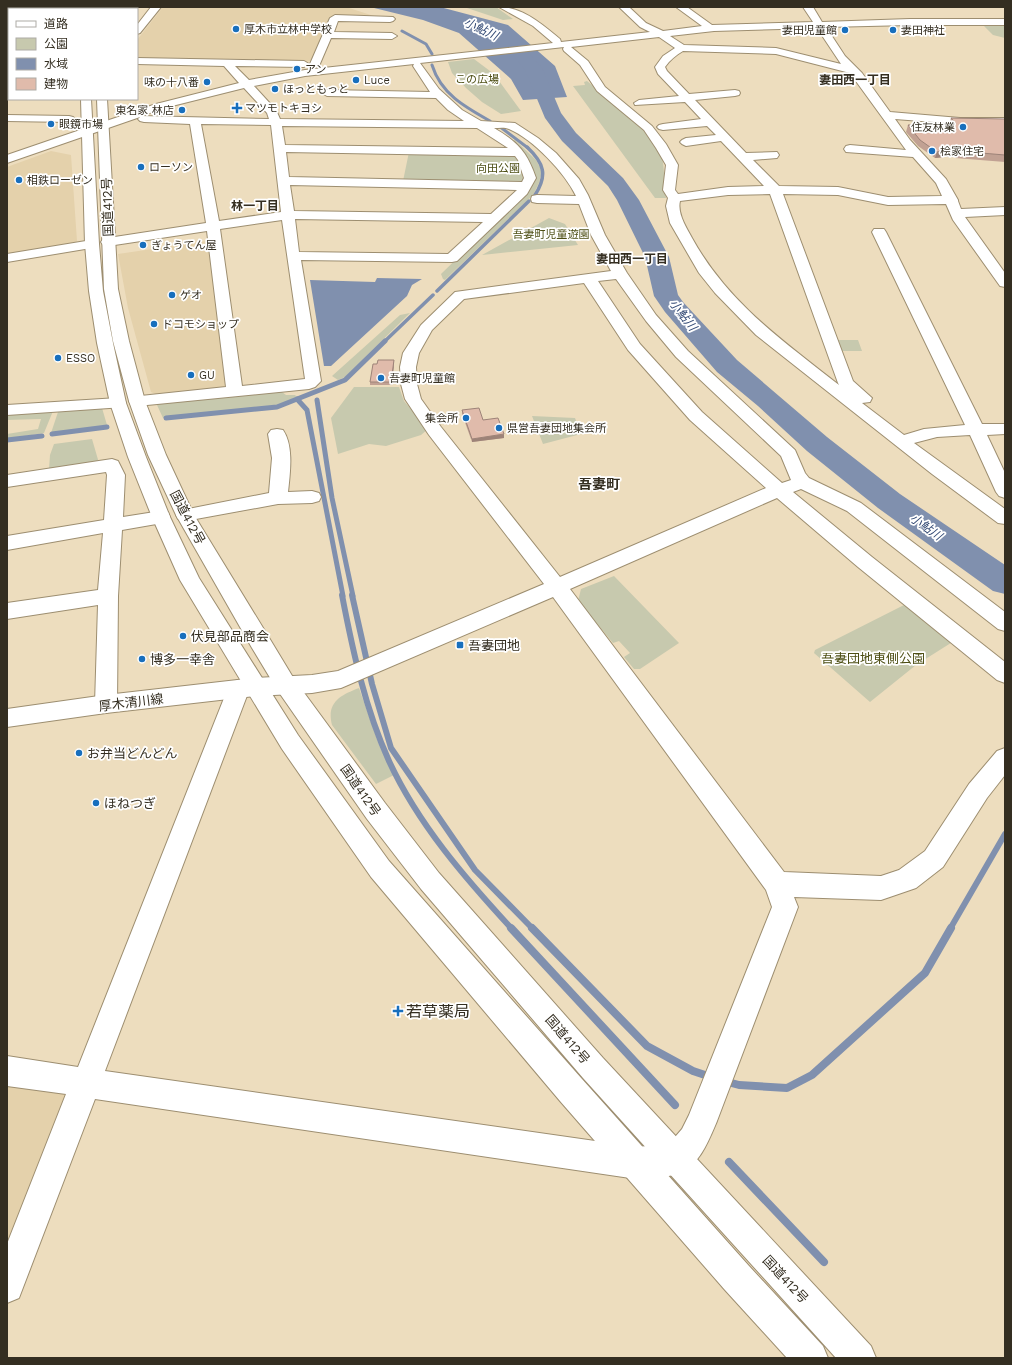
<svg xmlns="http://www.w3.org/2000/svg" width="1012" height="1365" font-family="'Work Sans','Noto Sans JP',sans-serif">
<rect width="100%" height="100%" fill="#edddbe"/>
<path fill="#e4d1ab" d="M163 7H346L377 17H331L313 60 307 62 137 59V40Z
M51 151 71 155 77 241 72 245 7 255V167Z
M207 241 228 384 222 389 158 395 151 392 128 308 118 254Z
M7 1082 71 1092 7 1265Z"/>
<path fill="#c7c9ae" d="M464 7H496L513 19 503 20Z
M984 26H1005V38L993 35Z
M474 59 494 74 521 111 501 114 482 102 466 88 452 73 448 62Z
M587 81C607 98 649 125 659 149 666 164 663 181 666 198H655L573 86 585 85 584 82Z
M515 140 536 160 542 171 539 183 533 195 445 280 443 279 441 274 519 198 532 179 509 142Z
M409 152 516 155 524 181 519 183 403 181Z
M549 218 565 224 578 245 482 255Z
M410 313 345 377 338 380 332 376 400 315Z
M836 340H858L862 351H842Z
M354 387H399L404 401 428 429 421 435 386 446 369 444 338 454 331 418Z
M282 392 286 395H295L297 397 275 406 163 418 157 405 159 402Z
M102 408 107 425 51 433 58 412Z
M53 411 44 433 7 439V434L38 429 41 419 7 420V414Z
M532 416 575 418 581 434 543 444Z
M92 439 99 463 55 469H49L50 455 54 444Z
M614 576 679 643 640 669H634L624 657 630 653 619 641 613 643 578 601 581 589Z
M906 604 954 641 916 665 870 702 814 653 815 650Z
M359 688 379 745 394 775 376 784 332 725C326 702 341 695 359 688Z"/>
<path fill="#8090ae" d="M370 7H440L508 25 555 66 567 97 523 100 511 79 459 33 423 20Z
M377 278 422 279 412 285 407 296 331 366H324L310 280 375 282Z"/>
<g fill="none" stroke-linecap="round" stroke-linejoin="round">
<path stroke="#8090ae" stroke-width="3" d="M402 31 426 44 432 54
M432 65C441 94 465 107 490 121
M499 126 528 148"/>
<path stroke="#8090ae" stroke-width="3.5" d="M527 147C544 163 548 175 535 195
M437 291 529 201
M384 342 433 295"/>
<path stroke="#8090ae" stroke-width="5" d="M297 399 307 410 343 596
M317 400 332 498 353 596
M166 418 277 407 345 380 385 341
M52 434 107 427
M7 440 42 436"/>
<path stroke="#8090ae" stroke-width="6" d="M342 595C353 652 365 708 389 761 418 824 465 878 512 929
M352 595 372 684 391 748 475 870 533 929
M950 929 1005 834"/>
<path stroke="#8090ae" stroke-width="8" d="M511 928 675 1105
M532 928 647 1046 693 1071 711 1077
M724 1081 739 1085 787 1088 812 1075 925 973 951 928
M729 1162 824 1262"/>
<path fill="#8090ae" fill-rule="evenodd" d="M521 50 527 51 542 68 561 113 576 133 623 178 639 200 669 257 678 295 683 302 737 360 827 437 900 494 1005 565V594L993 591 878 508 807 451 758 406 717 372 665 312 654 296 645 257 617 200 608 186 562 141 545 118 525 70 513 55 515 51Z"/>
<g stroke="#9d8e70" stroke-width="2">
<path id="minor" d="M13 7H23L22 9H12Z
M151 7H161L140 33 137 34V25Z
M499 7C523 7 543 25 560 39L561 42 650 32 640 27 619 7H629L646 23 663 31 702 26 676 7H687L712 25 813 22 803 7H813L822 22 910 19H1005V25H910L826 27 845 56 862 73 890 112 960 118H1005V124H960L895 119 910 140 946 179 958 200V201L961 209 1005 207V215L965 217 1005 273V287L1000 286 953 220 946 204 888 205 838 195 783 194 853 381 872 398 870 402 862 403 904 435 924 429 965 425 872 232 874 229H884L886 232 982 424H1005V434L987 435 1005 473V498L999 496 996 492 970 435 937 437 914 443 1005 509V524L998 523 932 474 756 335 715 293 699 273 670 223 666 206 668 198 663 190 666 165 656 148 644 130 597 91 580 65 564 51 563 49 564 47 420 63 439 89 462 110 481 121 515 123 538 138 556 153 579 179 588 195 605 235 627 273 656 315 688 351 795 450 805 473 809 478 861 503 1005 612V631L998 629 847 511 801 489 793 492 872 557 1005 662V683L997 680 858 567 777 498 570 589 784 872 881 876 899 870 925 851 969 784 997 751 1005 748V775L987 798 943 867 916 888 881 900 794 897 798 907 717 1121C709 1140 699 1167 677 1174 665 1178 650 1177 637 1179L95 1099 19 1298 7 1303V1244L66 1094 7 1086V1056L78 1067 230 683 238 680 246 683 247 681 255 678 312 675 338 671 544 584 429 435 405 399 401 384 400 367 403 353 421 325 455 292 611 271 591 235 579 204 537 203 532 202 531 199 532 196 537 195 576 196C565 173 533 139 509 129 505 127 499 128 494 128 518 142 527 152 536 178L527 194 457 261 452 262 301 260 321 381 315 387 309 389 137 406 131 405 129 401 131 397 226 387 207 231 108 246 103 245 101 242 103 239 108 238 206 223 190 124 144 122 140 121 138 119 140 117 7 163V155L156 104 239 83 224 66 137 64V58L304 61 309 64 304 67 235 66 249 80 305 70 553 43 533 26ZM817 28 841 64 776 48 684 45 670 36 714 31ZM659 37 675 48 663 56 655 67 658 74 679 96 639 100 634 103 635 105 685 102 701 119 663 124 659 125 657 127 659 129 663 130 707 126 716 135 686 138 682 140 680 142 682 144 686 146 721 141 764 186 728 187 678 194 675 190 678 165 666 144 652 126 605 87 588 61 571 47ZM683 51 776 54 850 73 906 150 850 145 846 146 844 149 846 152 913 157 936 183 942 196 888 197 838 187 779 186 753 160 777 158 779 155 777 152 746 153 695 100 735 96 739 95 740 93 739 91 735 90 689 94 667 71 665 67C670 60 676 55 683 51ZM414 64 413 66 430 92 327 90 322 93 327 96 436 98 448 110 464 121 280 119 276 110 254 86 305 76ZM244 88 267 113 269 119 141 116 164 108ZM201 124 271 125 281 212 219 221ZM282 126 477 128 508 148 285 145ZM286 152 515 156 518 160 524 178 522 182 289 177ZM290 185 517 190 491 214 294 211ZM770 194 838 383 839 385C782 340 728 303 692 238 686 227 677 213 680 201L728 195ZM295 219 483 222 448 254 299 252ZM282 220 305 379 242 386 220 229ZM616 279 646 321 676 357 781 456 791 480 782 483 702 412 640 344 598 281ZM584 283 628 350 690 420 766 488 560 577 441 427 421 399 417 384 416 367 419 353 432 330 464 299ZM553 597 766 890 772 907 689 1115 682 1129 669 1144 637 1147 105 1071 248 693 255 696 312 693 341 688Z
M335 15 393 17 395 19 393 21 390 22 338 21 334 32 392 33 397 36 392 39 331 38 319 66H311L310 64 330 18Z
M7 57H9V63H7Z
M7 115 69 116 73 117 75 119 73 121 69 122 7 121Z
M92 240 97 241 99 244 97 247 7 262V254Z
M118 398 124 399 126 403 124 407 7 415V405Z
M277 429 283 430C294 446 290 473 288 492L312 491 319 493 321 497 319 501 312 503 278 504 185 521 178 519 176 515 178 511 269 493 272 458 268 434 271 430Z
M112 459 118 461 125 475 123 517 161 511 168 512 170 517 168 522 122 530 118 596 117 704 114 710 106 713 98 710 95 704 98 605 7 619V603L98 590 103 533 7 550V536L104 520 107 475 106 472 7 487V475Z"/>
</g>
<g stroke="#9d8e70" stroke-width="2">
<path id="major" d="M255 678 263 681 266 687 263 693 255 696 106 713 7 727V709L106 695Z"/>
</g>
<g stroke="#9d8e70" stroke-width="2">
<path id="highway" d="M80 7H90V9H80Z
M81 99H91L99 244 103 291 113 343 126 403 146 457 170 517 199 578 298 735 389 861 582 1079 749 1266 823 1346 828 1358H787L725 1290 560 1101 371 877 282 749 180 580 152 517 128 457 110 403 97 343 89 291 85 244Z
M97 99H107L118 289 129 341 145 401 166 455 194 515 268 636 294 679 385 803 439 873 603 1058 871 1346 876 1358H836L583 1078 421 889 367 819 278 691 252 648 176 515 148 455 129 401 113 341 104 289Z"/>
</g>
<use href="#minor" fill="#fff" fill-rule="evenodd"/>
<use href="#major" fill="#fff" fill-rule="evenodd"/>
<use href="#highway" fill="#fff" fill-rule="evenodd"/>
</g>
<path fill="#c1a193" d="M951 118 1005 119V162L955 158 954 156 935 158 918 146 906 132 908 125H949Z
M394 360V363L392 385H370V382L377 364Z
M462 410 483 420 504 438 472 442 462 414Z"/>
<path fill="#9d8378" d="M957 149 954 156 935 158 937 152Z
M394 360V363L392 385 391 382Z
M504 434V438L472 442V439Z"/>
<path fill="#e0bbab" stroke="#9d8378" d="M951 118 1005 119V155L957 151V149L937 152 920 140 908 125 956 124Z
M378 360H394L391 382H370L373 364H377Z
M479 408 483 420 498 418 504 434 472 439 462 410Z"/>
<g fill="#186fbd" stroke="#fff" stroke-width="1.5">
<circle cx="236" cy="29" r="4"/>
<circle cx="845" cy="30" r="4"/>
<circle cx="893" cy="30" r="4"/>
<circle cx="297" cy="69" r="4"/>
<circle cx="356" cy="80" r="4"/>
<circle cx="207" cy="82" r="4"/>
<circle cx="275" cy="89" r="4"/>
<path d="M235 102h4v4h4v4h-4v4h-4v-4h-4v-4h4z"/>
<circle cx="182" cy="110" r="4"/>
<circle cx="51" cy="124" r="4"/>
<circle cx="963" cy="127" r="4"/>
<circle cx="932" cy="151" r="4"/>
<circle cx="141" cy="167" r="4"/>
<circle cx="19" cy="180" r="4"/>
<circle cx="143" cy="245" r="4"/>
<circle cx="172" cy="295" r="4"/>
<circle cx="154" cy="324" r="4"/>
<circle cx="58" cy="358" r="4"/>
<circle cx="191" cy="375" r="4"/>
<circle cx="381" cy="378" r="4"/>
<circle cx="466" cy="418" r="4"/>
<circle cx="499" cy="428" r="4"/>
<circle cx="183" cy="636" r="4"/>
<rect x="456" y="641" width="8" height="8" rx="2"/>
<circle cx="142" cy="659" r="4"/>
<circle cx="79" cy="753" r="4"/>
<circle cx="96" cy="803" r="4"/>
<path d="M396 1005h4v4h4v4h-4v4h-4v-4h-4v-4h4z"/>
</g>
<g text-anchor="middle" stroke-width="3.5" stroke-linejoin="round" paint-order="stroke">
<g font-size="11" fill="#342e21" stroke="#fff" text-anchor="start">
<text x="244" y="33">厚木市立林中学校</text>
<text x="837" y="34" text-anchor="end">妻田児童館</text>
<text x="901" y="34">妻田神社</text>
<text x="305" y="73">アン</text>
<text x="364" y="84">Luce</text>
<text x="199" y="86" text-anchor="end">味の十八番</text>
<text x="283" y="93">ほっともっと</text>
<text x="245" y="112">マツモトキヨシ</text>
<text x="174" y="114" text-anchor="end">東名家 林店</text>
<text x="59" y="128">眼鏡市場</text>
<text x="955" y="131" text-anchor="end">住友林業</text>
<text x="940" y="155">桧家住宅</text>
<text x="149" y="171">ローソン</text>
<text x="27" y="184">相鉄ローゼン</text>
<text x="151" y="249">ぎょうてん屋</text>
<text x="180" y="299">ゲオ</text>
<text x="162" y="328">ドコモショップ</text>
<text x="66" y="362">ESSO</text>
<text x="199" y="379">GU</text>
<text x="389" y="382">吾妻町児童館</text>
<text x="458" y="422" text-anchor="end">集会所</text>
<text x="507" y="432">県営吾妻団地集会所</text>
</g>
<g font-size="11" fill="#4d4e14" stroke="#fff">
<text x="477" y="83">この広場</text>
<text x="498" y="172">向田公園</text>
<text x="551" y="238">吾妻町児童遊園</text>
</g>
<g font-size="12" font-style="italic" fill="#334a75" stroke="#fff">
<text transform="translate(481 29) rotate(25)" y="4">小鮎川</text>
<text transform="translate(683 315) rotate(52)" y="4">小鮎川</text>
<text transform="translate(926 527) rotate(35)" y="4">小鮎川</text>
</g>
<g font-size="12" font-weight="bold" fill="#342e21" stroke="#fff">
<text x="855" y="84">妻田西一丁目</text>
<text x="255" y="210">林一丁目</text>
<text x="632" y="263">妻田西一丁目</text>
</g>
<g font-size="13" fill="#342e21" stroke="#fff">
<text transform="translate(107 207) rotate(-92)" y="5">国道412号</text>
<text transform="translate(188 517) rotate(62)" y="5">国道412号</text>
<text transform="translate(131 702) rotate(-7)" y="5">厚木清川線</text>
<text transform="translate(361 790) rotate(55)" y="5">国道412号</text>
<text transform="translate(568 1039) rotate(49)" y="5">国道412号</text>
<text transform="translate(786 1279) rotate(47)" y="5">国道412号</text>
</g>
<g font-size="13" fill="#342e21" stroke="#fff" text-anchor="start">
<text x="191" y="641">伏見部品商会</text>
<text x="468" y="650">吾妻団地</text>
<text x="150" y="664">博多一幸舎</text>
<text x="87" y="758">お弁当どんどん</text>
<text x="104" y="808">ほねつぎ</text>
</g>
<g font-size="13" fill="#4d4e14" stroke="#fff">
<text x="873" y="663">吾妻団地東側公園</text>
</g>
<g font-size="14" font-weight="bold" fill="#342e21" stroke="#fff">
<text x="599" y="489">吾妻町</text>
</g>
<g font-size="16" fill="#342e21" stroke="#fff" text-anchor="start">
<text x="406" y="1017">若草薬局</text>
</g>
</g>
<rect width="1012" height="1365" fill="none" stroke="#342e21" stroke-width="16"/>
<rect x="8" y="8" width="130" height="92" fill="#ffffff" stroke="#aeaba6"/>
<rect x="16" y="21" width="20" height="6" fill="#ffffff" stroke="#aeaba6"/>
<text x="44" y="28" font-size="12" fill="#342e21">道路</text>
<rect x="16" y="38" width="20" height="12" fill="#c7c9ae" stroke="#aeaba6"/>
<text x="44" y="48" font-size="12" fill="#342e21">公園</text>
<rect x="16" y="58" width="20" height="12" fill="#8090ae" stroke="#aeaba6"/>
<text x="44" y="68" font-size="12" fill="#342e21">水域</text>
<rect x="16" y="78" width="20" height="12" fill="#e0bbab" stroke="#aeaba6"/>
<text x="44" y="88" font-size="12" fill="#342e21">建物</text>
</svg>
